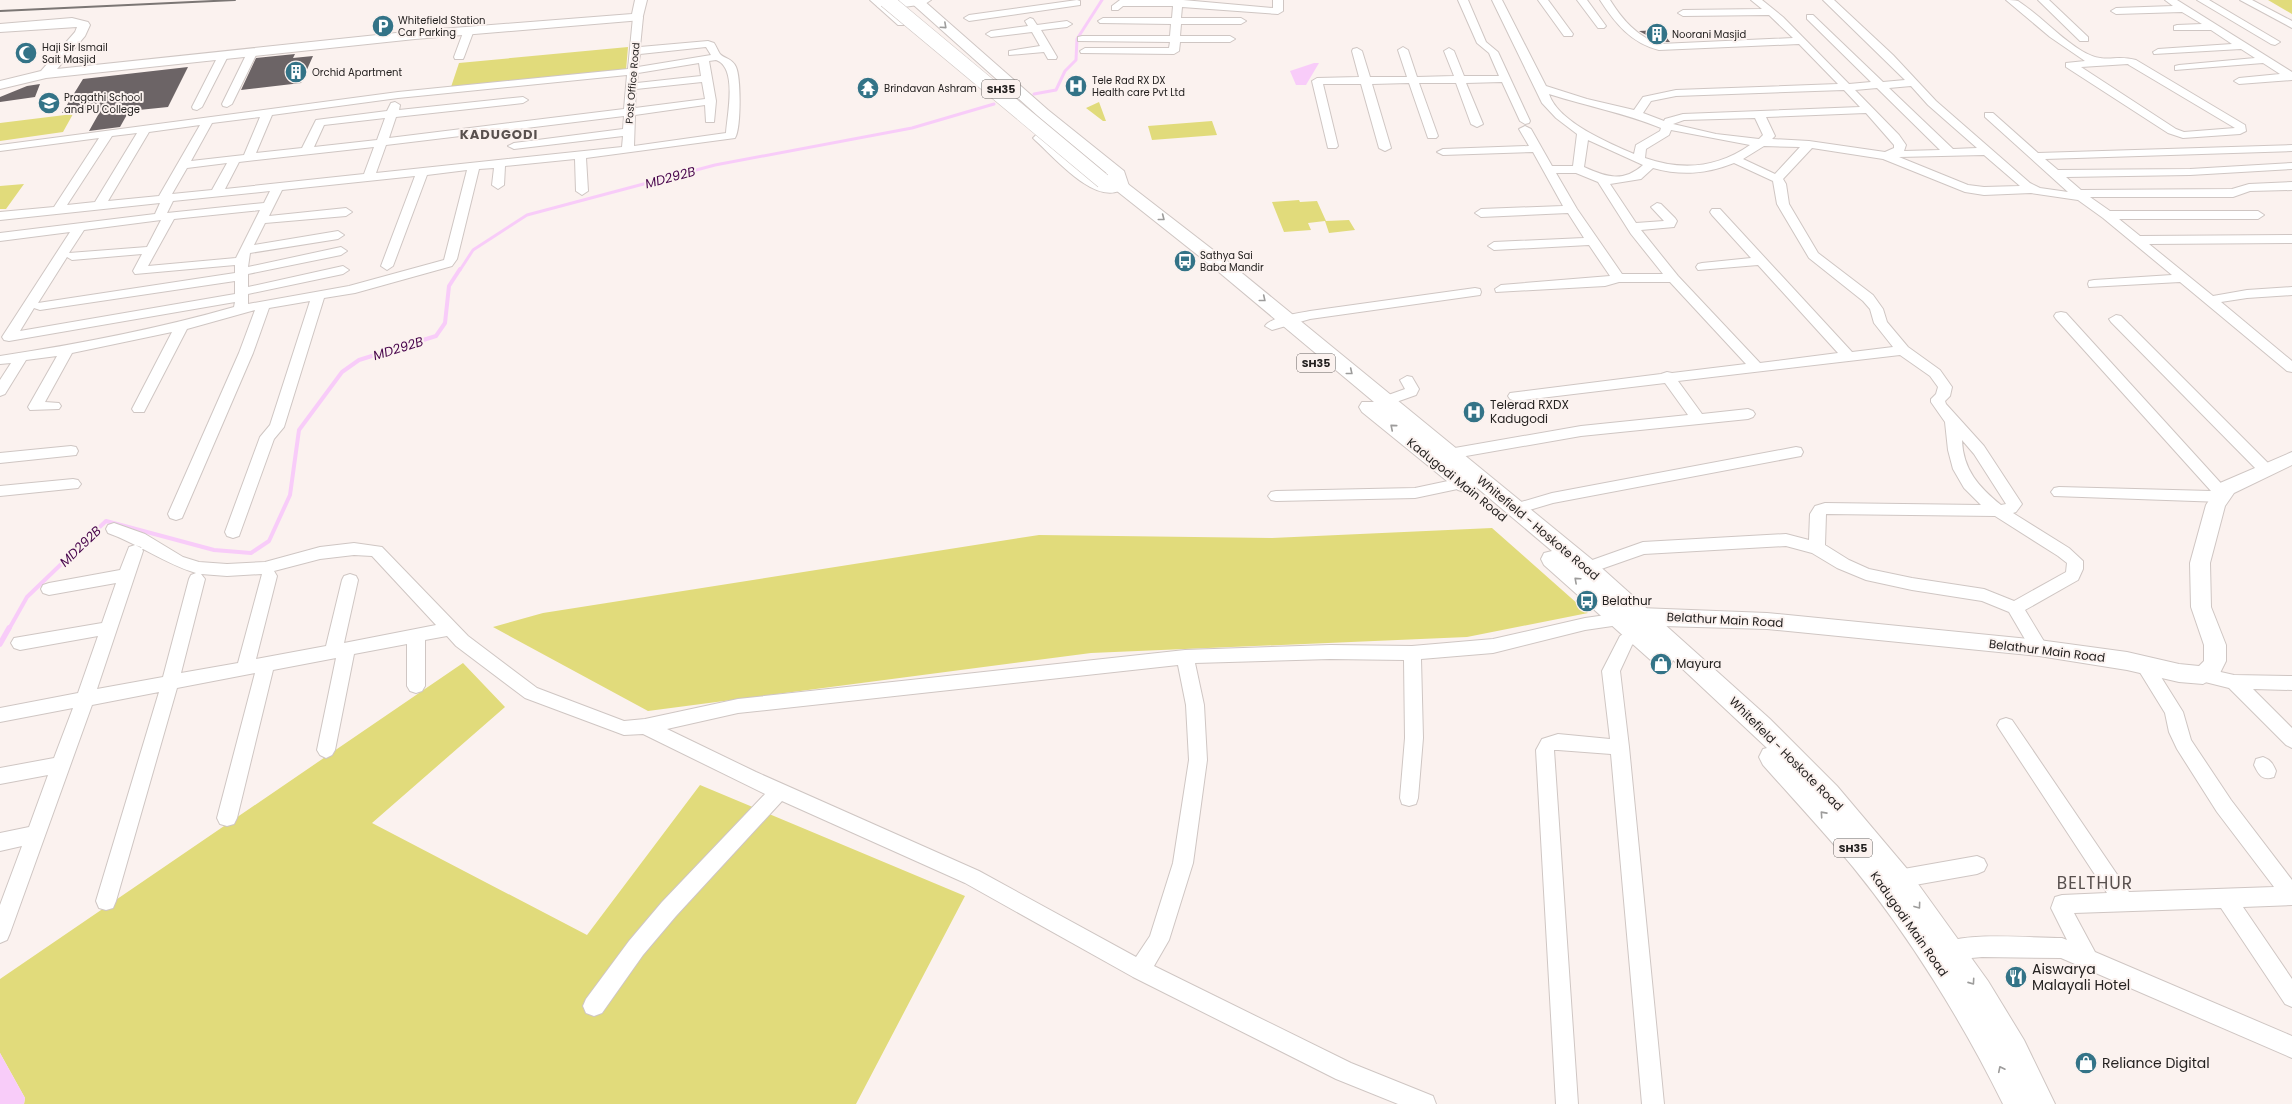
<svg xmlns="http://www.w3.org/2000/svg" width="2292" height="1104" font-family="Poppins,sans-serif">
<rect width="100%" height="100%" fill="#fbf2ef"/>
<path fill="#e1db7b" d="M2268 0H2292V14Z
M628 47 626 70 451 87 459 63Z
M1099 102 1106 121H1103L1086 108Z
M73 114 63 132 0 141V123Z
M1212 121 1217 135 1152 140 1148 126Z
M24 184 6 209H0V186Z
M1299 200 1300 202 1317 201 1326 221 1349 220 1355 230 1329 233 1325 221 1308 223 1311 230 1284 232 1272 202Z
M1492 528 1588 613 1467 637 1091 653 648 711 493 627 543 613 1039 535 1272 538Z
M463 663 505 707 372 823 587 935 700 785 965 896 856 1104H24L25 1098 0 1053V979Z"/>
<path fill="#f8ccf9" d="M1314 63H1319L1306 85H1296L1290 71Z
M0 1053 25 1098 24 1104H0Z"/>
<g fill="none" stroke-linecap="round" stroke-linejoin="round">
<path stroke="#f8ccf9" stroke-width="3" d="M1034 94 1056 90 1065 71 1076 60 1077 39 1102 0
M460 270 473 250 527 215 715 165 912 128 994 104"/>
<path stroke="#f8ccf9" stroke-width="4" d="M9 629 27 597 106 521 214 550 251 553 269 541 290 495 299 430 342 372 359 360 436 336 445 323 449 286 460 269"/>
<path stroke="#f8ccf9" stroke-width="5.5" d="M0 644 9 628"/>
</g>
<path fill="#6c6466" d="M1661 30 1670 42H1659L1639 31Z
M295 54 293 58 313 56 301 83 241 90 256 58Z
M188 67 168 107 129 111 120 127 89 131 102 108 62 113 83 79Z
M40 84 35 97 0 102V97L27 86Z"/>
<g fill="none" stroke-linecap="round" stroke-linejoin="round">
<g stroke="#cfc6c3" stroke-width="2">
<path id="minor" d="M1077 0 1080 1V5L969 21 964 18 969 15Z
M1120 0H1183L1273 8V0H1283V11L1278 14 1182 7 1181 18H1241L1246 21 1241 24H1181L1180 36H1230L1235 39 1230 42H1180L1179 51 1174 54 1081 53 1080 51 1085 48H1169L1170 42 1078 41V37L1082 36H1170L1171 24 1100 23 1098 21 1103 18H1172L1173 6H1123L1118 10H1112V6Z
M1458 0H1468L1486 42 1498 52 1530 121 1529 123 1525 124 1520 121 1502 82 1466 83 1483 124 1477 127 1471 124 1456 83H1419L1438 136 1436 138H1428L1409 83 1372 84 1391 148 1385 151 1379 148 1361 84H1323L1338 146 1336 148H1328L1312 81 1317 78 1359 77 1352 51 1353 49 1357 48 1362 51 1370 77H1407L1398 50 1403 47 1408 50 1417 77 1454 76 1444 51 1449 48 1454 51 1464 76H1499L1489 53 1477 43Z
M1492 0H1502L1546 86 1587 99 1634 110 1643 97 1676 90 1838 84 1799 44 1659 50C1631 43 1615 23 1600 0H1610C1622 19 1637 37 1660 44L1793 38 1769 15 1683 16 1678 13 1683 10 1762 9 1751 0H1762L1783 17 1849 84 1871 82 1807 19V15H1813L1883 82 1905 80 1823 0H1834L1893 55 1936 101 2030 183 2040 188 2068 192 1985 117V113H1993L2038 153 2292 145V151L2045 159 2058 170 2190 169 2292 163V169L2190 175 2066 177 2081 190 2232 189 2249 184 2292 182V190L2250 191 2233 197H2090L2110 211H2258L2264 215 2258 219H2119L2140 236 2292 235V243L2149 244 2213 296 2247 290 2292 287V295L2247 298 2221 302 2292 361V372L2287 371 2180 282 2089 287 2088 284 2089 281 2094 280 2172 275 2103 218 2078 200 2031 193 1984 195 1965 192 1883 159 1812 148 1783 179 1786 184 1789 204 1818 253 1873 295 1883 309 1887 322 1908 347 1940 370 1952 387 1950 396 1945 401 1946 404 1984 446 2022 504 2016 512 2013 513 2069 548 2083 561V569L2078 580 2025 610 2048 648 2045 653 2039 655 2033 653 2009 612 1982 601 1912 590 1866 580 1837 568 1812 553 1786 546 1644 554 1587 574 1581 572 1579 568 1581 564 1643 542 1786 534 1809 540 1810 514 1815 506 1825 503 1981 505 1964 488 1953 469 1948 450 1945 422 1931 402V399L1936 394 1938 387 1930 376 1900 355 1678 381 1702 414 1748 409 1753 411 1755 414 1753 417 1748 419 1581 436 1449 459 1444 458 1442 454 1444 450 1449 449 1581 426 1688 415 1665 383 1515 401 1510 399 1508 396 1510 393 1661 374 1667 372 1672 373 1746 364 1670 282H1619L1605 286 1496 292 1495 289 1501 285 1610 276 1589 245 1494 250 1488 246 1494 242 1584 238 1568 213 1481 217 1475 213 1481 209 1563 206 1533 152 1443 155 1437 152 1443 149 1529 146 1519 129 1525 126 1531 129 1552 166H1573L1577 134 1556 118 1542 103ZM1911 86 1928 105 1977 148 1953 149 1889 88ZM1877 88 1940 150 1904 151 1906 145 1899 135 1855 90ZM1844 90 1860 107 1683 114 1665 119 1664 121 1643 113 1651 101 1676 96ZM1549 94C1586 106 1625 113 1661 128L1660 131 1636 145 1634 154C1609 143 1558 122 1549 94ZM1866 113 1894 145V148L1885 152 1809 141 1772 139 1775 136 1766 117ZM1755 118 1763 135 1759 139 1716 134 1673 124 1684 120ZM1671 130 1750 145C1717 168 1682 171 1645 158L1646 149 1669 135ZM1588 140 1643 165C1623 183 1606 177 1584 167ZM1764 146 1800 147 1775 174 1743 159ZM1984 155 2020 186 1984 187 1968 185 1899 157ZM1734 163 1773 181 1777 204 1809 258 1863 301 1870 309 1874 323 1893 347 1852 352 1720 209H1712L1710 212 1712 215 1751 258 1702 263 1698 264 1696 267 1698 270 1758 265 1838 353 1760 363 1678 276 1641 230 1674 227 1677 221 1675 218 1661 204 1657 203 1651 207 1664 221 1636 223 1610 184 1641 179 1653 168C1682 176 1706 174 1734 163ZM1556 173H1576L1598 182 1631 234 1663 274H1622L1577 209ZM1962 440 1974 454 2006 504 2001 505C1979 487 1963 470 1962 440ZM1826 514 1995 516 2058 556 2067 563 2066 572 2014 601 1984 589 1912 578 1869 569 1849 560 1825 545Z
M1538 0H1548L1573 34 1572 36H1564Z
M1577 0H1587L1606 26 1604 28H1598Z
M2006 0C2010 0 2015 0 2018 1 2041 16 2059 37 2082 51 2106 65 2113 54 2136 60L2245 125 2246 131 2240 134 2183 138 2168 133 2066 67V63L2085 61 2050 37ZM2128 64 2129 65 2235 128 2184 132 2176 129 2081 67Z
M2038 0H2049L2088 37V41H2080Z
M2165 0H2177L2292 72V80L2239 84 2234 81 2239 78 2280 74 2263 63 2175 70V66L2179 65 2255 58 2241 49 2154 54 2153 52 2158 49 2232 44 2211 30H2174V26L2177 25 2202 24 2182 12 2116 14 2111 11 2116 8 2173 6Z
M2197 0H2209L2280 42 2275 45 2271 44Z
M2240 0H2252L2292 21V28Z
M638 14 643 17 640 47 708 41 714 43C716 46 718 51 720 54 725 59 732 58 736 67 741 78 741 129 735 138L586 158 588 191 582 195 576 191 575 159 505 166 504 185 498 189 492 185 494 168 479 169 457 259 452 266 355 293 324 298 284 427 274 439 239 536 233 538 227 536 225 532 260 437 270 425 310 301 269 308 253 353 182 518 176 520 170 518 168 514 239 353 255 310 187 329 144 412H134L132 409 172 332 72 353 45 402 59 403 61 406 59 409 30 410 28 407 57 356 26 360 5 394 0 396V380L11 363 0 364V356C79 344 157 329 234 307L235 302 9 341 4 340 2 337 70 232 0 241V233L155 214 160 203 0 220V212L54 207 99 138 0 151V145L398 92 628 69 633 17ZM706 47 711 55 638 67 640 54ZM716 60C738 67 727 116 726 133L634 146 635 115 705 105 706 122H714L716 101 709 61ZM699 63 701 76 637 83 638 73ZM627 75 624 109 389 138 396 117 523 103 528 100 523 97 399 110 400 105 395 102 391 103 387 111 316 120 302 148 256 153 272 115 398 98ZM702 82 705 99 635 108 636 89ZM624 116 623 129 514 143 508 146 514 149 623 136 622 147 376 173 386 145ZM260 117 244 155 191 161 212 123ZM385 118 377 140 314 147 324 125ZM200 125 159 196 108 201 149 132ZM137 133 95 202 67 205 112 136ZM374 147 364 174 225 189 239 162ZM227 163 212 190 172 194 187 168ZM467 170 444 260 349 286 248 304V294L343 274 349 270 343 266 248 287V274L341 255 347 251 341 247 248 267 250 253 338 239 344 235 338 231 254 245 265 223 346 216 352 212 346 208 269 216 282 190 415 176 381 266 387 270 393 266 427 175ZM270 191 264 203 167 213 173 201ZM260 210 236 258 148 266 174 219ZM161 220 147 247 69 253 84 230ZM142 254 133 271 135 274 235 265V273L38 303 67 257 72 260ZM235 281V294L20 331 34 308 40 310Z
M1030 18 1033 19 1037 25 1067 21 1072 24 1067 27 1041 30 1057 57 1056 59H1048L1044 52 1009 55V51L1040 46 1032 32 991 37 986 34 991 31 1028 26 1025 21Z
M469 27 474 30 464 57 463 59H455L454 57 464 30Z
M252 50 257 53 232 104 227 107 223 106 222 104 247 53Z
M223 53 228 56 202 107 197 110 193 109 192 107 218 56Z
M1475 288 1480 289 1481 292 1480 295 1310 319 1272 330 1265 326C1271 317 1299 313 1310 311Z
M2061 312 2066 313 2228 491 2231 495 2227 501 2222 502 2054 496 2051 492 2054 488 2059 487 2211 491 2056 319 2054 316 2056 313Z
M2116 315 2121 316 2270 465 2273 469 2270 473H2260L2111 322 2109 319Z
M1407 376 1412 377 1419 389 1416 395 1385 406 1380 404 1378 401 1380 398 1405 389 1400 380Z
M71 446 76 447 78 451 76 455 0 463V453Z
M1796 447 1801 448 1803 452 1801 456 1553 503 1516 514 1511 513 1508 509 1511 505 1552 493Z
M1462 478 1467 479 1470 483 1467 487 1415 498 1276 501 1271 500 1268 496 1271 492 1276 491 1415 488Z
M73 479 78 480 81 484 78 488 0 496V486Z
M114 523 145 534 183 557 199 562 227 564 265 562 320 547 354 543 382 547 468 636 537 688 624 721 645 719 738 699 1185 650 1330 645 1412 646 1493 639 1585 618 1620 613 1626 614 1628 619 1626 624 1585 630 1493 653 1421 659 1423 738 1418 798 1416 804 1409 806 1402 804 1400 798 1405 738 1404 660 1330 659 1195 663 1204 705 1207 760 1193 863 1169 940 1154 966 1351 1063 1433 1096 1436 1104H1398L1336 1079 1133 977 965 883 782 801 676 916 643 955 602 1013 594 1016 586 1013 583 1006 586 999 629 941 662 902 765 794 643 734 624 735 525 698 456 646 447 636 425 640V686L422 691 416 693 410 691 407 686V644L354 654 335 750 332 755 326 758 320 755 317 750 336 658 273 670 237 818 234 824 227 826 220 824 217 818 255 673 177 688 116 901 113 908 106 910 99 908 96 901 159 692 92 705 10 933 7 940 0 943V905L22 846 0 851V833L29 827 48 775 0 784V768L54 758 73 708 0 722V708L78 693 98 636 20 650 14 648 11 643 14 638 102 623 116 583 49 595 43 593 41 589 43 585 49 583 120 570 129 547 135 545 141 547 143 551 97 689 163 677 189 579 191 575 196 573C165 564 139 544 108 533L106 529 108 525ZM354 555 372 556 436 625 344 643 358 580 356 576 350 574 344 576 342 580 326 646 256 659 277 576 274 571 320 559ZM201 574 227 576 262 574 238 663 181 673 205 579ZM1178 665 1186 705 1189 760 1173 863 1150 936 1136 957 979 871 756 772 667 729 738 713Z
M1636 626 1642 628 1644 633 1632 645 1620 671 1629 747 1664 1104H1642L1611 754 1558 750H1554L1578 1104H1556L1536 750 1542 739 1558 734 1610 739 1602 671 1620 636Z
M2145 659 2151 661 2183 712 2191 740 2231 800 2292 880V905L2243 907 2292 979V1007L2285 1004 2221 908 2074 913 2095 952 2292 1036V1058L2061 958 1982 957 1950 960 1943 957 1940 950 1943 943C1972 932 2029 938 2062 938L2067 940 2051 908 2055 897 2062 895 2107 893 2000 730 1997 725 2000 720 2006 718 2012 720 2129 892 2274 887 2217 812 2177 749 2169 732 2165 713 2136 666 2139 661Z
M2203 668 2234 675 2292 676V690L2253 689 2292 728V748L2286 745 2229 688 2197 680 2194 675 2197 670Z
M2263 757C2271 760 2273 764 2276 771L2274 777C2262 781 2259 775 2254 765L2256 759Z
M1977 856 1984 859 1987 865 1984 871 1977 874 1898 888 1891 885 1888 879 1891 873 1898 870Z"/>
</g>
<g stroke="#cfc6c3" stroke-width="2">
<path id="tertiary" d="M635 0H647L642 20 415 39 46 78 0 89V81L41 71 75 32 77 27 0 32V24L72 18 88 22 90 25 85 36 57 69 415 31 632 14Z
M900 0H931L925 4 883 10 877 6 879 3Z
M2292 452V465L2234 493 2225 506 2210 563 2211 607 2226 645V661L2219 675 2203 684 2179 682 2127 670 2039 656 1767 629 1628 625 1621 623 1618 617 1621 611 1640 608 1767 613 2039 640 2127 652 2179 664 2199 666 2204 661V645L2191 607 2190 563 2206 505 2220 483Z"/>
</g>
<g stroke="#cfc6c3" stroke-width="2">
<path id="secondary" d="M870 0H885L910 22 908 25H898Z
M908 0H923L1048 110 1124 171 1129 186C1126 191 1123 189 1119 191 1092 202 1055 158 1036 141L1033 138 1036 135H1046L1097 179 1112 184 1110 176 1038 116Z"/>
</g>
<g stroke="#cfc6c3" stroke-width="2">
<path id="primary" d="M1109 172 1115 174 1226 260 1595 562 1770 719 1837 786 1908 870 1988 981 2024 1040 2055 1104H2003C1963 1023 1910 937 1853 867 1824 832 1793 799 1763 765L1759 757 1763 749 1767 748 1673 660 1671 664 1663 666 1655 664 1544 565 1541 559 1544 553 1552 551 1475 486 1472 490 1465 492 1458 490 1362 412 1359 407 1362 402H1374L1214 268 1103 180 1101 177 1103 174Z"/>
</g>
<use href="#minor" fill="#fff" fill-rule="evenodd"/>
<use href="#tertiary" fill="#fff" fill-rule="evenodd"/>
<use href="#secondary" fill="#fff" fill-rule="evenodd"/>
<use href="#primary" fill="#fff" fill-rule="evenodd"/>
<path stroke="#7b7674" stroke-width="2" d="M0 11 235 0"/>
<g stroke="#cfc6c3" stroke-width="16" stroke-linecap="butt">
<path id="primary-bridge" d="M886 0 1103 181"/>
</g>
<use href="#primary-bridge" stroke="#fff" stroke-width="15"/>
</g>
<defs><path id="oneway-chevron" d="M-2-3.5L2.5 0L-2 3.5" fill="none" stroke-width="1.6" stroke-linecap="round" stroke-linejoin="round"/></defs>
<g stroke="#9d9c9b">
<use href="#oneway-chevron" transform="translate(944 26) rotate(42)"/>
<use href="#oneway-chevron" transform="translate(1162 218) rotate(38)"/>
<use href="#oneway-chevron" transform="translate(1263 299) rotate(39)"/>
<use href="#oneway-chevron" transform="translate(1350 372) rotate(39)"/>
<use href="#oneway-chevron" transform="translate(1393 427) rotate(-140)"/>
<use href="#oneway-chevron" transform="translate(1577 580) rotate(-138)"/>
<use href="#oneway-chevron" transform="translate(1823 814) rotate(-132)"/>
<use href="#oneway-chevron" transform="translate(1918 906) rotate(54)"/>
<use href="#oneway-chevron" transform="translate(1972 982) rotate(55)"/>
<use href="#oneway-chevron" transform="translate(2001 1069) rotate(-116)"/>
</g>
<defs>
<g id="parking-disc" transform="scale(1.15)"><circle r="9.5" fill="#337387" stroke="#fbf2ef"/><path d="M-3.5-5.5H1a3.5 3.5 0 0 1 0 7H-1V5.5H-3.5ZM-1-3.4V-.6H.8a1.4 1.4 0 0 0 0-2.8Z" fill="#fff"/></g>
<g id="building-disc" transform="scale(1.15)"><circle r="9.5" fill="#337387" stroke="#fbf2ef"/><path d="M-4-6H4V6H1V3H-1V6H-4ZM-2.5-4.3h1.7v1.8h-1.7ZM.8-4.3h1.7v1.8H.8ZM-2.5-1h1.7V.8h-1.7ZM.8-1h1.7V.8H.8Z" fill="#fff"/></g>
<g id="mosque-disc" transform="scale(1.15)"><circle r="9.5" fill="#337387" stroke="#fbf2ef"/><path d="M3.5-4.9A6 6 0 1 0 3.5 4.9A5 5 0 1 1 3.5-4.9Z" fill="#fff"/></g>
<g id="hospital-disc" transform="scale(1.15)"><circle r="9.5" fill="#337387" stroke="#fbf2ef"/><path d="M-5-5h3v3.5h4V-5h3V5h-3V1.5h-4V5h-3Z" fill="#fff"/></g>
<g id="temple-disc" transform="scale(1.15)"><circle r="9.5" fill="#337387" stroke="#fbf2ef"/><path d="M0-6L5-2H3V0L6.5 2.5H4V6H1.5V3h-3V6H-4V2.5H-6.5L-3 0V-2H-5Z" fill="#fff"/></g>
<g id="school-disc" transform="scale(1.15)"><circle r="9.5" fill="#337387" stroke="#fbf2ef"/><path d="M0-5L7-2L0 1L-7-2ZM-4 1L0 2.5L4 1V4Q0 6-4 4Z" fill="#fff"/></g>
<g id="bus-disc" transform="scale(1.15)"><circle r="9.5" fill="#337387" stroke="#fbf2ef"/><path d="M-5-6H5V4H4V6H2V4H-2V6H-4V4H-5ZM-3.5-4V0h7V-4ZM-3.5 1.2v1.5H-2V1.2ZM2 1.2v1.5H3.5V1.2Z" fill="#fff"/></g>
<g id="shop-disc" transform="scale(1.15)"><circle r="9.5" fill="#337387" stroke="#fbf2ef"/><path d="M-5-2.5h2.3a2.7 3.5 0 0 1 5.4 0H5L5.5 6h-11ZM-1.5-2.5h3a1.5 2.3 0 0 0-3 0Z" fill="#fff"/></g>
<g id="restaurant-disc" transform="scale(1.15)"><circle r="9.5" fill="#337387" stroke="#fbf2ef"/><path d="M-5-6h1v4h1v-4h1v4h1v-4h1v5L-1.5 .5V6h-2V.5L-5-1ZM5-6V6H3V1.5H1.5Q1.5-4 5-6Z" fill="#fff"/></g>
</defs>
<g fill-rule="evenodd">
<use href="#parking-disc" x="383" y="26"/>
<use href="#building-disc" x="1657" y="34"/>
<use href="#mosque-disc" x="26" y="53"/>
<use href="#building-disc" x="296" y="72"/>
<use href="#hospital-disc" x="1076" y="86"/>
<use href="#temple-disc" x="868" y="88"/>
<use href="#school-disc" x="49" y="103"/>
<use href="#bus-disc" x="1185" y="261"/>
<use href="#hospital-disc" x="1474" y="412"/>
<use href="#bus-disc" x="1587" y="601"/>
<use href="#shop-disc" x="1661" y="664"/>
<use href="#restaurant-disc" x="2016" y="977"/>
<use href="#shop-disc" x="2086" y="1063"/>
</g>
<g text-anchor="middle" stroke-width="4" stroke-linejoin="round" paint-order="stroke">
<g font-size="10" fill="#252221" stroke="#fbf2ef" text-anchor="start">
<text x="398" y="24">Whitefield Station<tspan x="398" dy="12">Car Parking</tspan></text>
<text x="1672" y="38">Noorani Masjid</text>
<text x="42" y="51">Haji Sir Ismail<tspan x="42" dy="12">Sait Masjid</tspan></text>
<text x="312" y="76">Orchid Apartment</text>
<text x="1092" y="84">Tele Rad RX DX<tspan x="1092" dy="12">Health care Pvt Ltd</tspan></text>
<text x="884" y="92">Brindavan Ashram</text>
<text x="64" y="101">Pragathi School<tspan x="64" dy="12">and PU College</tspan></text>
<text x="1200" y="259">Sathya Sai<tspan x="1200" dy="12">Baba Mandir</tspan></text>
</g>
<g font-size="10" fill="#252221" stroke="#fbf2ef">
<text transform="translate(632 83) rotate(-85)" y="4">Post Office Road</text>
</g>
<g fill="#fbf2ef" stroke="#65605f" stroke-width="1">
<rect x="982" y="80" width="38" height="18" rx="3"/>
<rect x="1297" y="354" width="38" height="18" rx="3"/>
<rect x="1834" y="839" width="38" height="18" rx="3"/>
</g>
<g font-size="11" font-weight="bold" fill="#252221">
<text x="1001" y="93">SH35</text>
<text x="1316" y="367">SH35</text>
<text x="1853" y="852">SH35</text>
</g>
<g font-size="12" fill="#252221" stroke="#fbf2ef" text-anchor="start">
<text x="1490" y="409">Telerad RXDX<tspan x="1490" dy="14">Kadugodi</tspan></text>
<text x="1602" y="605">Belathur</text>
<text x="1676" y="668">Mayura</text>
</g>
<g font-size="12" fill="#252221" stroke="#fbf2ef">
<text transform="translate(1457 480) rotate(39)" y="4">Kadugodi Main Road</text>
<text transform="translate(1538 528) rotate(40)" y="4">Whitefield - Hoskote Road</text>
<text transform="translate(1725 620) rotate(3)" y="4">Belathur Main Road</text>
<text transform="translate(2047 651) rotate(7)" y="4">Belathur Main Road</text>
<text transform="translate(1786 754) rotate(45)" y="4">Whitefield - Hoskote Road</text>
<text transform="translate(1909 924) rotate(55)" y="4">Kadugodi Main Road</text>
</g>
<g font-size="13" font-weight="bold" letter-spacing="1" fill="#58504e" stroke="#fbf2ef">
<text x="499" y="139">KADUGODI</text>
</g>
<g font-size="13" font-style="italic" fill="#48054c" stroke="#fbf2ef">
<text transform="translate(670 177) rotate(-15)" y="5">MD292B</text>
<text transform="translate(398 348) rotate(-17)" y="5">MD292B</text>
<text transform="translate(80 546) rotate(-44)" y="5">MD292B</text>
</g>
<g font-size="14" fill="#252221" stroke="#fbf2ef" text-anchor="start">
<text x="2032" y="974">Aiswarya<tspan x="2032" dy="16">Malayali Hotel</tspan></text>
<text x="2102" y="1068">Reliance Digital</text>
</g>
<g font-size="17" letter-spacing="1" fill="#58504e" stroke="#fbf2ef">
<text x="2095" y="889">BELTHUR</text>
</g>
</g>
</svg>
